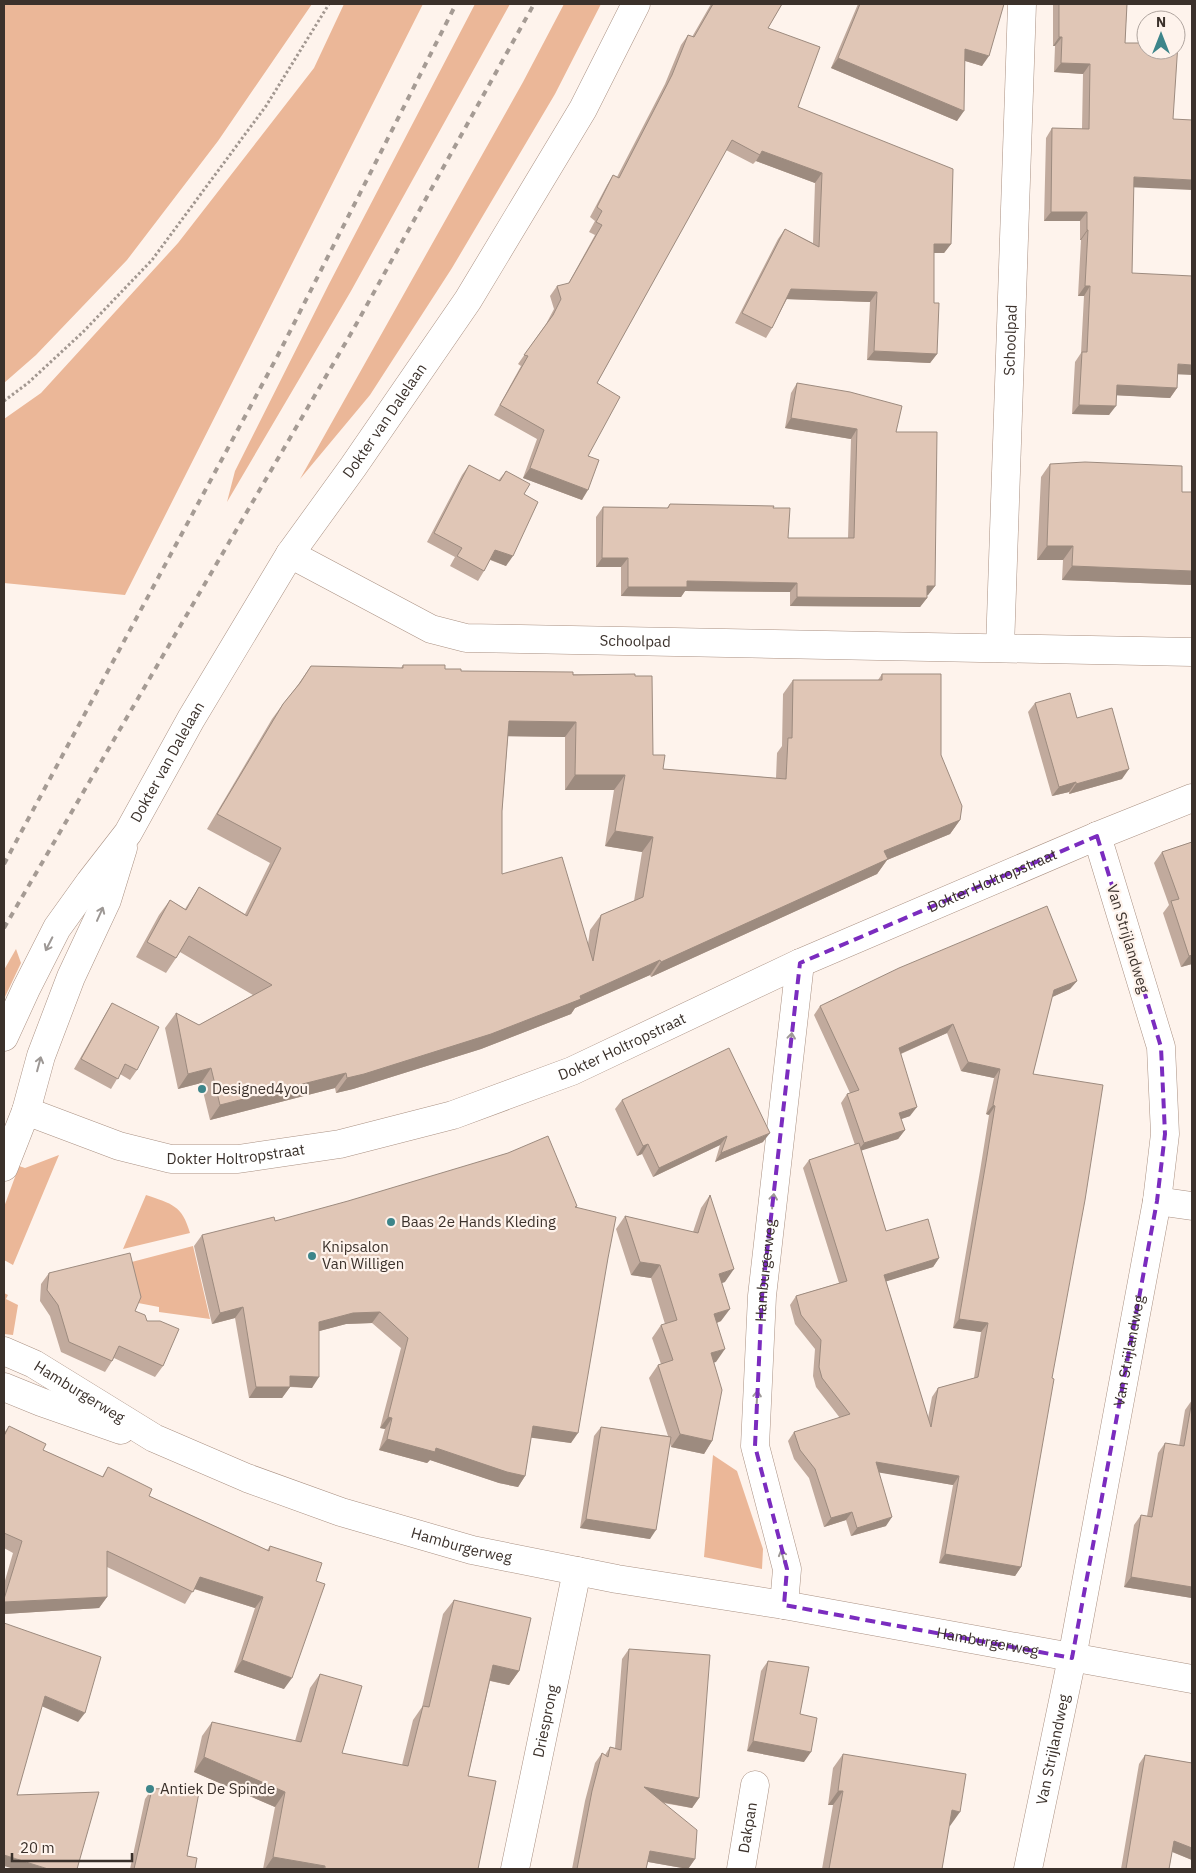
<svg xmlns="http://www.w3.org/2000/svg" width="1196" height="1873" font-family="'IBM Plex Sans',sans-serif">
<rect width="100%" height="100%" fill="#fef3ec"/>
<path fill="#ebb798" d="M4 4H312L218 141 127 260 36 355 4 383Z
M344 4H423L125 595 4 583V419L41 393 178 243 314 68Z
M475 4H510L351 291 227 502 235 471 329 284Z
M564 4H601L555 94 452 268 370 395 300 479 523 82Z
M16 949 21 963 4 999V970Z
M59 1155 13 1265 4 1260V1207L19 1166 25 1168Z
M146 1195C172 1204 182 1205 190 1233L123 1249Z
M193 1246 210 1319 159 1312V1307L133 1302 124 1264Z
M4 1293 8 1295 6 1299 18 1305 13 1335 4 1334Z
M713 1455 737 1471 763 1549 762 1569 704 1557Z"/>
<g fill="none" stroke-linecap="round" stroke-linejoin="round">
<g stroke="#aa9183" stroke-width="29">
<g id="minor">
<path id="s1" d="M290 554 431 629 466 638 1192 652"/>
<path id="s2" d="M1000 648 1022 4"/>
<path id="s3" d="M4 1037 26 989 57 928 90 882 128 833 191 719 290 554 353 467 468 300 583 109 636 4"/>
<path id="s4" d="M26 1111 119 1146 171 1159H238L340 1144 453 1115 572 1071 800 963 1097 836 1192 798"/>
<path d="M4 1167 26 1111 41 1056 71 977 107 900 123 848"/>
<path d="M1157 1201 1192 1206"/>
<path id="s5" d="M4 1351 34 1364 154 1438 247 1478 341 1512 472 1550 617 1579 784 1605 1192 1679"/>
<path d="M4 1387 41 1402 121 1430"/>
<path id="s6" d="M784 1605 787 1569 755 1446 762 1296 800 963"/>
<path id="s7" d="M515 1869 577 1571"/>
<path id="s8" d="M741 1869 755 1785"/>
<path id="s9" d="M1028 1869 1072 1658 1157 1201 1165 1134 1161 1047 1097 836"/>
</g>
</g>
<path stroke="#a29790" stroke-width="3" stroke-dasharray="2.5 2.5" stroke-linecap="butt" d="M4 401 28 383 83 332 152 260 266 106 329 4"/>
<use href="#minor" stroke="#fff" stroke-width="28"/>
<path stroke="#a59b94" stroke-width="4" stroke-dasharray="6 6" stroke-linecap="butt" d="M4 864 277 357 456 4
M4 928 353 330 534 4"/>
</g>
<path fill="#c1aa9d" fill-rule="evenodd" d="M711 4H782L768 28 798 107 951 244 944 253H934V303L937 354 930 363 867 360 870 302 787 299 772 328 766 338 735 323 778 239 785 229 813 243 815 183 756 161 753 164 726 150 597 383 588 456 582 500 523 478 537 439 494 415 521 366 518 364 546 324 554 309 550 296 557 286 568 284 595 235 589 232 595 221 590 217 607 185 613 175 617 177 665 84 681 45 688 35 692 37Z
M858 4H1004L982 66 965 61 957 121 831 68Z
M1053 4H1127L1125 43 1133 187 1132 273 1177 374V388L1170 398 1116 395 1109 415 1072 414 1075 362 1081 353 1084 296H1078L1081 240H1080V221H1044L1046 138 1052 128 1082 129 1083 74 1054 72 1055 46H1053Z
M797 383 896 432 935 586 928 595H927V598L920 607 790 606V592L685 591 681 597 621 596V567H596V517L603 507 667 508 670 504 773 508 788 538H848L851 439 785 428 791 393Z
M1050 464 1182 492H1192V585L1062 580 1063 560H1037L1041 477Z
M469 465 498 481 506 471 524 494 506 566 490 560 484 571 478 581 450 566 455 557 427 542 462 475Z
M403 665 461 671 635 676 653 755 663 769 776 778 777 753 782 746 783 694 793 680H878L882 674 941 755 960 820 950 834 887 860 877 874 651 977 650 975 575 1008 571 1014 481 1049 353 1089 336 1093 335 1088 210 1120 201 1083 178 1089 165 1028 176 1013 199 1025 253 995 180 952 166 973 136 957 159 915 170 900 185 909 199 887 245 914 270 863 207 829 272 719 283 704 295 689 311 666 401 668ZM508 736 565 737V790H614L605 846 642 852 634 901 601 915 590 930 588 944 502 874V811Z
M1035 703 1077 718 1122 779 1069 794V792L1052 796 1028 712Z
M1192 842V964L1181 967 1163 913 1169 905 1154 863 1162 852Z
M1077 981 1070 989 1052 997 1033 1074 1052 1378 1021 1567 1015 1576 939 1563 953 1485 879 1472 886 1526 851 1536 846 1520 824 1527 809 1478 794 1459 788 1441 794 1432 840 1418 816 1387 813 1376 815 1349 795 1324 790 1305 796 1296 839 1283 803 1168 809 1160 855 1145 841 1103 847 1094 850 1093 814 1015 820 1006ZM947 1033 961 1071 994 1078 986 1114 989 1115 980 1171 953 1328 981 1332 974 1378 938 1388 932 1397 928 1418 886 1281 933 1267 939 1258 886 1231 861 1150 898 1139 905 1130 901 1119 910 1116 901 1054Z
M112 1003 137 1070 130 1080 120 1074 111 1089 74 1069 106 1013Z
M622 1100 763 1142 715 1162 720 1145 653 1177 642 1154 637 1156 615 1109Z
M710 1195 725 1282 722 1283 721 1321 717 1323 716 1362H714L712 1441 704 1454 671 1447 670 1443 650 1539 580 1528 594 1436 601 1427 668 1436 649 1378 658 1365 661 1364 652 1338 661 1325 665 1324 651 1278 631 1275 616 1229 625 1216 693 1232 701 1208Z
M577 1206 576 1207 608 1258 571 1443 531 1437 525 1476 518 1487 499 1483 430 1460 427 1463 379 1450 385 1429 380 1428 401 1348 372 1323 346 1324 319 1331 312 1388 290 1387 282 1398H249L235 1318 212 1324 194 1246 202 1235 275 1221Z
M49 1273 135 1311 147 1321 163 1366 155 1377 114 1358 105 1372 61 1352 50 1316 40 1301 41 1284Z
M1192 1400V1598L1124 1587 1134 1525 1141 1515 1147 1516 1158 1453 1165 1443 1179 1446 1185 1410Z
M9 1426 43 1450 102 1477 108 1467 149 1496 267 1550 270 1546 284 1689 234 1672 255 1608 194 1589 185 1604 107 1567V1597L99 1608 4 1614V1584L13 1553 4 1548V1433Z
M454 1600 519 1671 509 1685 490 1681 468 1776 478 1869H263L275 1807 194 1772 202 1736 212 1722 295 1741 310 1688 320 1674 342 1753 402 1765 413 1720 422 1707 443 1614Z
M629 1649 699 1798 692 1808 663 1803 695 1859 688 1869 648 1862 646 1869H572L585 1801 595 1763 602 1753 605 1755 610 1747 615 1748 622 1659Z
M768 1661 800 1714 804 1762 747 1751 761 1671Z
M843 1754 950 1826H949L942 1869H822L833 1805H828L833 1768Z
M1145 1755 1192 1763V1860L1172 1852 1169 1869H1121L1139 1764Z
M152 1789 187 1856 195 1869H130L145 1799Z"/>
<path fill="#9d8b7f" d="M1059 37H1062L1055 46H1053Z
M965 49 989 56 982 66 959 59Z
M838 58 964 111 957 121 831 68Z
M1061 63 1090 64 1083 74 1054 72Z
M762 151 822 173 815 183 756 161Z
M1134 177 1192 180V190L1127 187Z
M1051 212H1087L1080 221H1044Z
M1087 230H1088L1081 240H1080Z
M934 244H951L944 253H927Z
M1085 286H1090L1084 296H1078Z
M791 289 877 292 870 302 784 299Z
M874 351 937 354 930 363 867 360Z
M1178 364 1192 365V375L1171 374Z
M1117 385 1177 388 1170 398 1110 395Z
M1079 405 1116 406 1109 415 1072 414Z
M791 418 857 429 851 439 785 428Z
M530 468 588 490 582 500 523 478Z
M1047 546H1073L1063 560H1037Z
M495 550 513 556 506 566 489 559Z
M602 558H628L621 567H596Z
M1072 566 1192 571V585L1062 580Z
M687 581 797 583 790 592 685 591 681 597 621 596 628 587Z
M927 586H935L928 595H920Z
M797 597 927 598 920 607 790 606Z
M509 721 576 722 565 737 498 736Z
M1129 769 1122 779 1069 794 1076 784Z
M575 775H625L614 790H565Z
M1076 782 1069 792 1052 796 1059 787Z
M960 820 950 834 887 860 877 874 651 977 661 962 884 851Z
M615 831 653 837 642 852 605 846Z
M1192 955V964L1181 967 1189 956Z
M660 960 650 975 575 1008 571 1014 481 1049 353 1089 336 1093 347 1078 580 996Z
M1077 981 1070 989 1048 999 1054 990Z
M953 1024 947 1033 893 1057 899 1048Z
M968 1062 1000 1069 994 1078 961 1071Z
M211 1068 201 1083 178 1089 188 1074Z
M346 1073 335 1088 210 1120 220 1105Z
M993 1105 995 1106 989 1115 986 1114Z
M917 1107 910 1116 893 1122 899 1113Z
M905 1130 898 1139 857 1152 864 1143Z
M770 1133 763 1142 715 1162 721 1153Z
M727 1136 720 1145 653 1177 659 1168Z
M648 1144 642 1154 637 1156 643 1146Z
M939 1258 933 1267 878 1284 884 1275Z
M640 1262 660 1265 651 1278 631 1275Z
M734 1269 725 1282 710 1286 719 1274Z
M243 1307 235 1318 212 1324 220 1313Z
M730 1309 721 1321 705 1327 714 1314Z
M380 1312 372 1323 346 1324 312 1333 319 1322 353 1313Z
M959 1319 988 1323 981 1332 953 1328Z
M725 1349 716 1362 702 1366 711 1353Z
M290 1376 319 1377 312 1388 282 1386Z
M256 1387H290L282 1398H249Z
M388 1417 392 1418 385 1429 380 1428Z
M533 1426 578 1433 571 1443 526 1437Z
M680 1434 712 1441 704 1454 671 1447Z
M387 1439 436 1448 525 1476 518 1487 499 1483 430 1460 427 1463 379 1450Z
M876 1462 959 1476 953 1485 870 1471Z
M852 1512 846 1520 824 1527 831 1518Z
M892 1517 886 1526 851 1536 857 1528Z
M586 1519 656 1530 650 1539 580 1528Z
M945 1554 1021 1567 1015 1576 939 1563Z
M200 1577 263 1597 255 1608 192 1588Z
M1131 1577 1192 1587V1598L1124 1587Z
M107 1597 99 1608 4 1614V1602Z
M242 1660 292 1678 284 1689 234 1672Z
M493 1665 519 1671 509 1685 483 1679Z
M45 1696 85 1713 78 1722 39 1705Z
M753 1741 811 1752 804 1762 747 1751Z
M204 1757 285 1792 275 1807 194 1772Z
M644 1787 699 1798 692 1808 637 1797Z
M838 1791H843L833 1805H828Z
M952 1810 960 1812 950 1826 942 1824Z
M1174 1841 1192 1848V1860L1168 1850Z
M650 1851 695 1859 688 1869 643 1861Z
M4 1855 48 1869H14L4 1866Z
M273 1857 325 1866 323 1869H265Z"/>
<path fill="#e0c6b6" stroke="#9d8b7f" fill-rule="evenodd" d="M713 4H782L768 28 820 47 798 107 953 169 951 244H934V303H939L937 354 874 351 877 292 791 289 772 328 742 313 785 229 819 247 822 173 762 151 760 155 732 140 597 383 620 397 588 456 599 460 588 490 530 468 544 430 500 405 528 356 524 355 553 315 561 299 557 286 569 283 602 225 596 222 602 211 597 207 613 175 619 178 672 75 688 35 694 37Z
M860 4H1004L989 56 965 49 964 111 838 58Z
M1059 4H1127L1125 43H1146V50H1176V43H1178L1173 119 1192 120V180L1134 177 1132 273 1192 276V365L1178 364 1177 388 1117 385 1116 406 1079 405 1082 352H1087L1090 286H1085L1088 230H1087V212H1051L1052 128 1089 129 1090 64 1061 63 1062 37H1059Z
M797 383 850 392 902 406 896 432H937L935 586H927V598L797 597V583L687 581V587H628V558H602L603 507 668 508 670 504 774 506 773 508H790L788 538H854L857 429 791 418Z
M1085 462 1182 466V492H1192V571L1072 566 1073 546H1047L1050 464Z
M469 465 500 481 506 471 530 484 524 494 538 502 513 556 495 550 484 571 457 556 462 548 434 533Z
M403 665H445V669H461V671L573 672V675L635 674V676H652L653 755H665L663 769 786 779 788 738H792L793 680H882V674H941V755L962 806 960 820 884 851 888 859 661 962 660 960 580 996 581 999 491 1034 364 1074 347 1078 346 1073 220 1105 211 1068 188 1074 176 1013 199 1025 272 985 189 936 176 958 147 942 170 900 186 910 199 887 247 916 281 848 217 814 283 704 300 683 311 666 403 668ZM509 721 576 722 575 775H625L615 831 653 837 643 897 601 915 593 961 562 857 502 874V811Z
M1070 693 1077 718 1112 708 1129 769 1076 784V782L1059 787 1035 703Z
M1192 842V955L1189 956 1171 901 1179 899 1162 852Z
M1047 906 1077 981 1054 990 1033 1074 1103 1085 1085 1200 1052 1378 1054 1379 1021 1567 945 1554 959 1476 876 1462 892 1517 857 1528 852 1512 831 1518 815 1469 800 1450 794 1432 850 1414 822 1378 819 1367 821 1340 801 1315 796 1296 847 1281 809 1160 859 1143 886 1231 928 1219 939 1258 884 1275 931 1427 938 1388 978 1377 988 1323 959 1319 986 1162 995 1106 993 1105 1000 1069 968 1062 953 1024 899 1048 917 1107 899 1113 905 1130 864 1143 847 1094 859 1090 820 1006 899 968Z
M112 1003 159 1027 137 1070 125 1064 118 1079 81 1059Z
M729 1048 770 1133 721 1153 727 1136 659 1168 648 1144 643 1146 622 1100Z
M548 1136 577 1206 575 1207 616 1217 608 1258 578 1433 533 1426 525 1476 507 1472 436 1448 435 1452 387 1439 392 1418 388 1417 408 1338 380 1312 353 1313 319 1322V1377L290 1376V1387H256L243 1307 220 1313 202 1235 274 1217 275 1221 348 1201 508 1153Z
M710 1195 734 1269 719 1274 730 1309 714 1314 725 1349 711 1353 722 1390 712 1441 680 1434 658 1365 673 1360 661 1325 677 1320 660 1265 640 1262 625 1216 698 1233Z
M130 1253 141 1297 135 1311 145 1315 147 1321H160L179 1329 163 1366 119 1346 112 1361 69 1342 58 1305 47 1290 49 1273Z
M1192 1400V1587L1131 1577 1141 1515 1152 1517 1165 1443 1184 1446Z
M9 1426 46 1444 43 1450 103 1477 108 1467 152 1489 149 1496 269 1551 270 1546 322 1563 316 1581 325 1584 292 1678 242 1660 263 1597 200 1577 193 1592 107 1551V1597L4 1602V1599L22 1541 4 1533V1436Z
M601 1427 671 1437 656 1530 586 1519Z
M454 1600 531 1618 519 1671 493 1665 468 1776 496 1781 478 1869H325V1866L273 1857 285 1792 204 1757 212 1722 301 1742 320 1674 362 1686 342 1753 408 1766 423 1706 429 1707Z
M4 1623 101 1657 85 1713 45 1696 17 1795 99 1792 77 1869H48L4 1855Z
M629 1649 710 1655 699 1798 644 1787 697 1830 695 1859 650 1851 646 1869H577L592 1791 602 1753 608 1757 610 1747 621 1750Z
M768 1661 809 1667 800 1714 817 1718 811 1752 753 1741Z
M843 1754 966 1774 960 1812 952 1810 942 1869H829L843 1791H838Z
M1145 1755 1192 1763V1848L1174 1841 1169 1869H1126Z
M200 1787 187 1856 197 1858 195 1869H134L152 1789Z"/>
<defs><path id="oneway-shaft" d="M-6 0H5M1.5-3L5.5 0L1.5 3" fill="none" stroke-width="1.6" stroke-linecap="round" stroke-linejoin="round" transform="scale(1.25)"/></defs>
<g stroke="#9d9895">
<use href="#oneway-shaft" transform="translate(100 914) rotate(-66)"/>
<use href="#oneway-shaft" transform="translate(49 944) rotate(117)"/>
<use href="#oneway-shaft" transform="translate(791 1040) rotate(-83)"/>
<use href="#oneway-shaft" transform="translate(39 1064) rotate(-75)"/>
<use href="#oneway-shaft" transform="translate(773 1201) rotate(-83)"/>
<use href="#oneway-shaft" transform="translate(757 1398) rotate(-87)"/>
<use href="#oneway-shaft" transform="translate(783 1557) rotate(-105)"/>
</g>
<path fill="none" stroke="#7b2cbf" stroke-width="4" stroke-dasharray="10 6" stroke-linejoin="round" d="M1097 836 1161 1047 1165 1134 1157 1201 1072 1658 784 1605 787 1569 755 1446 762 1296 800 963Z"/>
<g fill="#3d858a" stroke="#fef3ec" stroke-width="2">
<circle cx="202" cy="1089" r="5"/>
<circle cx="391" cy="1222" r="5"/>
<circle cx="312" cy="1256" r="5"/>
<circle cx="150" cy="1789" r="5"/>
</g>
<g text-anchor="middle" stroke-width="4.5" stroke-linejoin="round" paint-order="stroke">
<g font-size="15" fill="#3b312b" stroke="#fef3ec">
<text dy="5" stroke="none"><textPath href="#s2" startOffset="308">Schoolpad</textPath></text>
<text dy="5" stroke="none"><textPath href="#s3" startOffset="726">Dokter van Dalelaan</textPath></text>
<text dy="5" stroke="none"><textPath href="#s1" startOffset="365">Schoolpad</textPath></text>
<text dy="5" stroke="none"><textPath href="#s3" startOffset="321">Dokter van Dalelaan</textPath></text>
<text dy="5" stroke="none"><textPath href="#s4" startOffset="1028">Dokter Holtropstraat</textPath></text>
<text transform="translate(1128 939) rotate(73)" y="5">Van Strijlandweg</text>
<text dy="5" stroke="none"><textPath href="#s4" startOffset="622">Dokter Holtropstraat</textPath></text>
<text dy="5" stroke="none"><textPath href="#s4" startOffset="218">Dokter Holtropstraat</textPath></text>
<text dy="5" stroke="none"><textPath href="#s6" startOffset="339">Hamburgerweg</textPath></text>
<text dy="5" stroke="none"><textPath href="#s9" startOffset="528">Van Strijlandweg</textPath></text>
<text dy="5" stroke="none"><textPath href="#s5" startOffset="86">Hamburgerweg</textPath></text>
<text dy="5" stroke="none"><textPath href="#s5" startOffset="500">Hamburgerweg</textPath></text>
<text dy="5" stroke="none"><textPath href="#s5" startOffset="1035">Hamburgerweg</textPath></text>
<text dy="5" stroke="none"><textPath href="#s7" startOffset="151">Driesprong</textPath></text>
<text dy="5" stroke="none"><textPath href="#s9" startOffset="122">Van Strijlandweg</textPath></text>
<text dy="5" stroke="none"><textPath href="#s8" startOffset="42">Dakpan</textPath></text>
</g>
<g font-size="15" fill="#3b312b" stroke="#fef3ec" text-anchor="start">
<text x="212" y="1094">Designed4you</text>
<text x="401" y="1227">Baas 2e Hands Kleding</text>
<text x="322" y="1252">Knipsalon<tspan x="322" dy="17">Van Willigen</tspan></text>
<text x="160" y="1794">Antiek De Spinde</text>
</g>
</g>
<rect width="1196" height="1873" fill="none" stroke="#3b312b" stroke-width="10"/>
<g transform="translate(1161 35)"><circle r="24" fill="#fef3ec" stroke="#b0a59f"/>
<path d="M0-4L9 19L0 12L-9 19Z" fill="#3d858a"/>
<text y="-8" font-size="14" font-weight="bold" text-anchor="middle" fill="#3b312b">N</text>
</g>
<path d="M12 1853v8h120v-8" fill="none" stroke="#3b312b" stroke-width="2.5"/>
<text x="20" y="1853" font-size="15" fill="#3b312b" stroke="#fef3ec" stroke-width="4" paint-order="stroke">20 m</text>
</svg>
